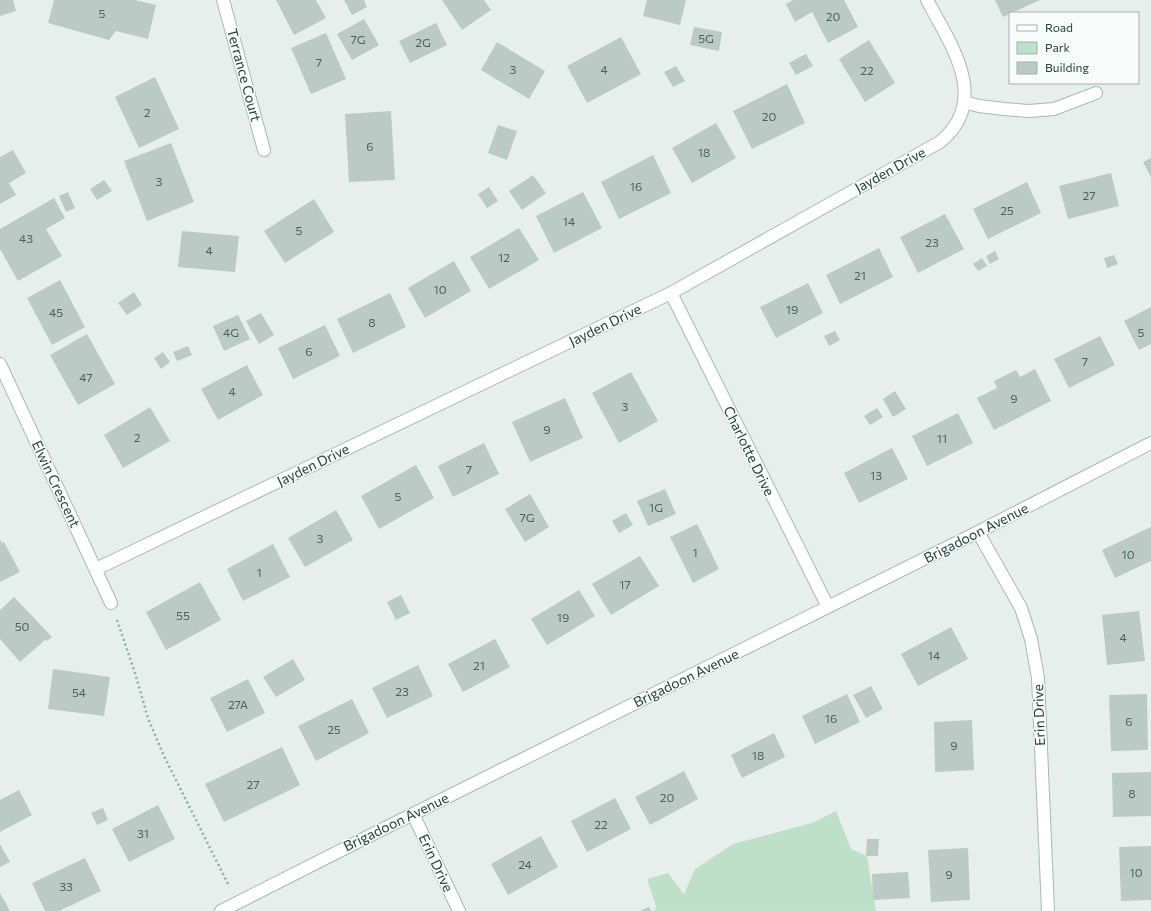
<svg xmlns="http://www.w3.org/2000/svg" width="1151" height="911" font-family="Commissioner,sans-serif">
<rect width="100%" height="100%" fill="#e6efeb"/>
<path fill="#bfe0c8" d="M836 811 851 849 867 856 876 911H655L656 906 647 879 668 873 684 894 695 869 733 844 812 823Z"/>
<path fill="#bbcac4" d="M0 0H13L16 11 0 16Z
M54 0H135L156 5 148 39 116 31 109 40 48 23Z
M276 0H316L326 18 294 35Z
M344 0H364L367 7 352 15Z
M442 0H484L491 10 462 30Z
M647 0H686L680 25 643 16Z
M793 0H844L858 27 828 43 812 12 795 22 786 4Z
M995 0H1040L1003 17Z
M364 19 379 45 352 60 337 34Z
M436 23 447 45 410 63 399 41Z
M694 27 722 32 719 51 690 45Z
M326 33 346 79 311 94 291 48Z
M621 37 641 74 587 103 567 66Z
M869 40 895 83 865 102 839 59Z
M497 42 545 71 529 99 481 70Z
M806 54 813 66 796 75 789 63Z
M676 66 685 81 673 87 664 72Z
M155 77 179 129 139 148 115 97Z
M787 84 805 123 752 149 733 111Z
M391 111 395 180 349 182 345 114Z
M716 123 736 158 692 183 672 148Z
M498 125 517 131 507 160 488 153Z
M171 143 194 202 147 221 124 161Z
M13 150 26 173 9 183 16 195 0 204V157Z
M653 155 671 193 619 219 601 182Z
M1151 158V177L1143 162Z
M1111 173 1119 206 1068 219 1059 186Z
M533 175 546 193 522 210 509 191Z
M104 180 112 191 97 200 90 189Z
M1027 182 1041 213 988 239 973 209Z
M489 187 498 201 487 208 478 194Z
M68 192 75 208 66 212 59 196Z
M583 192 602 228 554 253 536 216Z
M54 198 65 218 46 229 62 256 18 281 0 249V229Z
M314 199 334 232 285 263 264 231Z
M945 214 964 249 918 273 900 237Z
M519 228 539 260 489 289 470 257Z
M182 231 239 236 235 272 178 267Z
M879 248 893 277 840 304 826 275Z
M995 251 999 259 990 264 986 256Z
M1114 255 1118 264 1107 268 1104 258Z
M982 258 987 266 978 271 973 264Z
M454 261 471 291 425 318 408 288Z
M60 280 85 327 52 345 27 298Z
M808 283 823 313 776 338 760 307Z
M134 292 142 305 127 315 118 303Z
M390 293 406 327 353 353 337 319Z
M1151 307V344L1139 350 1124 321Z
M261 313 274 335 259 344 246 321Z
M238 315 250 339 224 351 213 326Z
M325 325 340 356 293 379 278 348Z
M835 331 840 340 829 346 824 336Z
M87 334 115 384 78 405 50 355Z
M1100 336 1115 365 1069 388 1054 359Z
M188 346 192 355 177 361 173 352Z
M163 352 170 362 161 369 154 358Z
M247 365 263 395 218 420 201 389Z
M1035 369 1051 401 994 430 977 398 997 388 994 381 1016 370 1020 377Z
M631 372 658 421 619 443 592 393Z
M895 391 906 409 893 417 883 399Z
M565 398 583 438 530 462 512 422Z
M150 407 170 441 123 468 104 435Z
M877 408 883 417 870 425 864 416Z
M958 413 973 443 927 466 912 436Z
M484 443 499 474 453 497 438 466Z
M892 448 908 479 859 503 844 473Z
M416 465 434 498 379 529 361 496Z
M665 489 676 514 648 526 637 501Z
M530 494 549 527 525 542 505 509Z
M336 510 353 540 305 567 288 538Z
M626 513 633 525 619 533 612 521Z
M697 524 719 569 693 583 670 537Z
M1151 527V561L1115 578 1102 550Z
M0 539 2 543 4 542 20 572 0 582Z
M273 544 290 577 243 601 227 569Z
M640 556 659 586 611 615 592 584Z
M200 582 221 620 166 650 146 612Z
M579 590 595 616 547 645 531 619Z
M401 595 410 613 396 620 387 602Z
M14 597 52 637 47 641 46 639 20 662 0 639V610Z
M1139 611 1145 661 1107 665 1102 615Z
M951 627 968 659 918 686 901 654Z
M495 639 510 667 463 692 448 664Z
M293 659 305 680 276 697 263 677Z
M418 665 433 696 387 718 372 688Z
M53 669 110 677 104 716 48 709Z
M248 679 265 713 227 732 210 698Z
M871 686 883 709 866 718 853 695Z
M847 694 860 722 815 744 802 716Z
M1147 694 1148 750 1111 751 1109 695Z
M352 699 369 733 316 761 298 726Z
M972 720 974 770 935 772 934 722Z
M774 733 785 757 742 778 731 755Z
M282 747 300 785 224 822 205 784Z
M684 771 698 799 650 825 635 797Z
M1151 772V816L1113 817 1112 773Z
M19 790 32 815 0 832V800Z
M615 798 631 829 587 852 571 821Z
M158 805 175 839 129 862 112 829Z
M103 808 108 820 97 825 91 813Z
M541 836 558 867 508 895 491 864Z
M867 839H879L878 856H866Z
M0 844 10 862 0 867Z
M1151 846V900L1121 901 1119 847Z
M968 848 970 900 931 902 928 850Z
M85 858 101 891 59 911H45L32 883Z
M908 872 910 898 873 900 872 874Z
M0 893 10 911H0Z
M649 907 651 911H640Z"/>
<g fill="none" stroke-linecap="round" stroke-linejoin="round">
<g stroke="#a8b8b2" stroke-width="14">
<path id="minor" d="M223 0 264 150
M964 102 979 106 1004 109 1029 111 1054 109 1096 93
M671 293 828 607
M0 364 111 603
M978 532 1021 608 1031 639 1038 678 1048 911
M96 569 671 293 940 142C991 100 951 45 927 0
M413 814 459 911
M221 911 387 827 978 532 1151 443"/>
</g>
<path stroke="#86b3a5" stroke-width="2.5" stroke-dasharray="2 3" stroke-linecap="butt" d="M117 620 135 673 148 718 163 754 229 886"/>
<use href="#minor" stroke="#fff" stroke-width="12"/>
</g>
<g text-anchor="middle" stroke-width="3" stroke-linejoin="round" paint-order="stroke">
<g font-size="12" fill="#4a645c">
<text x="102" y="18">5</text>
<text x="833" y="21">20</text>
<text x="706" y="43">5G</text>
<text x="358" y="44">7G</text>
<text x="423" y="47">2G</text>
<text x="319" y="67">7</text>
<text x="513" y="74">3</text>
<text x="604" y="74">4</text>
<text x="867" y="75">22</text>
<text x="147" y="117">2</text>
<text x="769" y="121">20</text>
<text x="370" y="151">6</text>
<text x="704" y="157">18</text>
<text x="159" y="186">3</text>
<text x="636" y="191">16</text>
<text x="1089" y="200">27</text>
<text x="1007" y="215">25</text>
<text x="569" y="226">14</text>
<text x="299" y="235">5</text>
<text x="26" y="243">43</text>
<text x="932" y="247">23</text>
<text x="209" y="255">4</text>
<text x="504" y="262">12</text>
<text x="860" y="280">21</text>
<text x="440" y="294">10</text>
<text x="792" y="314">19</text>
<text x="56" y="317">45</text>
<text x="372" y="327">8</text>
<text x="231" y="337">4G</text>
<text x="1141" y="337">5</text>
<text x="309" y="356">6</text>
<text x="1085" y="366">7</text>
<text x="86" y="382">47</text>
<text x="232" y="396">4</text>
<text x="1014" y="403">9</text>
<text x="625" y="411">3</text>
<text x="547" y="434">9</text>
<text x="137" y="442">2</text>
<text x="942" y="443">11</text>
<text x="469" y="474">7</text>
<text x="876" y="480">13</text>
<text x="398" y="501">5</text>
<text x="656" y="512">1G</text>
<text x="527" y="522">7G</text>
<text x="320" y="543">3</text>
<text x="695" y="557">1</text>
<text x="1128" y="559">10</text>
<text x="259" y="577">1</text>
<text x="625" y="589">17</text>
<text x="183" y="620">55</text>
<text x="563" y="622">19</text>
<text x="22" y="631">50</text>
<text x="1123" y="642">4</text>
<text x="934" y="660">14</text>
<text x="479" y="670">21</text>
<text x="402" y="696">23</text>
<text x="79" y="697">54</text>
<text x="238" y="709">27A</text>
<text x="831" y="723">16</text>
<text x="1129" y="726">6</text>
<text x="334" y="734">25</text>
<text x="954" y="750">9</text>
<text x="758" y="760">18</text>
<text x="253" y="789">27</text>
<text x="1132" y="798">8</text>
<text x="667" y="802">20</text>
<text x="601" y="829">22</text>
<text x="143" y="838">31</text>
<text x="525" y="869">24</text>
<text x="1136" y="877">10</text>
<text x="949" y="879">9</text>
<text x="66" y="891">33</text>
</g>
<g font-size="14" fill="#24423a" stroke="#f7fbf9">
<text transform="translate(244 75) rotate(75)" y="5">Terrance Court</text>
<text transform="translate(890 170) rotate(-29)" y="5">Jayden Drive</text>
<text transform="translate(605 325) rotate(-26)" y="5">Jayden Drive</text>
<text transform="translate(749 451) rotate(64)" y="5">Charlotte Drive</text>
<text transform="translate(313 465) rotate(-26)" y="5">Jayden Drive</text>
<text transform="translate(56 484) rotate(65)" y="5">Elwin Crescent</text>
<text transform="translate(976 533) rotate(-27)" y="5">Brigadoon Avenue</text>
<text transform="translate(686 678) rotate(-26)" y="5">Brigadoon Avenue</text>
<text transform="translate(1039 715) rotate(-92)" y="5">Erin Drive</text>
<text transform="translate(396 822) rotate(-26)" y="5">Brigadoon Avenue</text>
<text transform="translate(436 863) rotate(65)" y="5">Erin Drive</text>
</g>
</g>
<rect x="1009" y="12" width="130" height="72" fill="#f7fbf9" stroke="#a3b1ad"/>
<rect x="1017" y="25" width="20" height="6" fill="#ffffff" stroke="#a3b1ad"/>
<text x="1045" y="32" font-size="12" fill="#24423a">Road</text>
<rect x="1017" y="42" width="20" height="12" fill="#bfe0c8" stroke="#a3b1ad"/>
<text x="1045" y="52" font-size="12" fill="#24423a">Park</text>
<rect x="1017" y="62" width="20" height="12" fill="#bbcac4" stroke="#a3b1ad"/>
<text x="1045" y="72" font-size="12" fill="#24423a">Building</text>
</svg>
